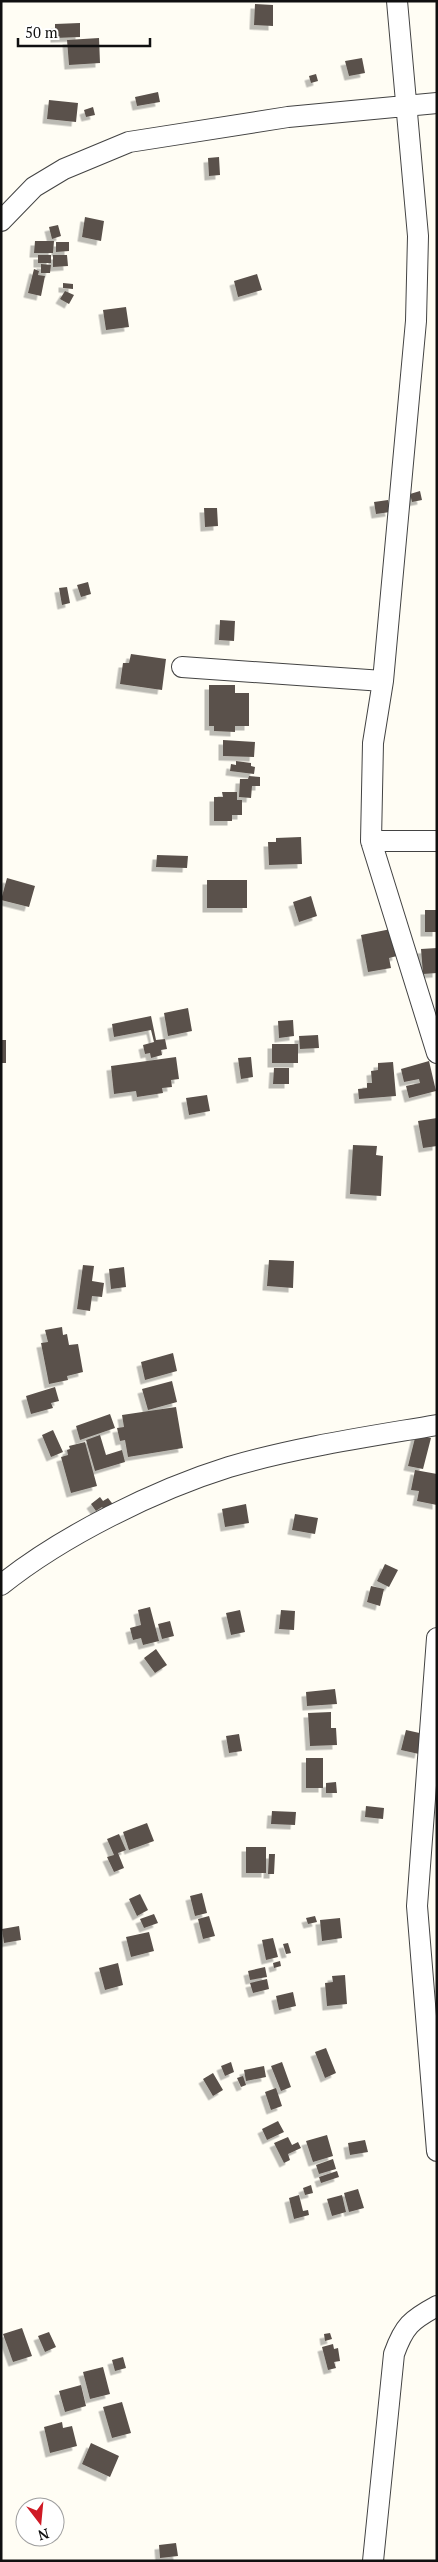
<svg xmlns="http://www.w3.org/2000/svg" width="438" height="2562" font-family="'PT Serif',serif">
<defs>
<filter id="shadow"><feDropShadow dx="-4.5" dy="4.5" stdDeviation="0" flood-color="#0004"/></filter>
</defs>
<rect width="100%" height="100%" fill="#fffdf4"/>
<path fill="#5a514b" filter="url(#shadow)" d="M255 4 273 5V26L254 25Z
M80 23V37L55 38V24Z
M99 38 100 63 69 65 67 40Z
M362 58 365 73 349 76 345 61Z
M316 74 318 81 311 83 309 76Z
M158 92 160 102 137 106 135 97Z
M49 100 78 103 76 122 47 119Z
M93 107 95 115 86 117 84 110Z
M219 157 220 175 209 176 208 158Z
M85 217 104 221 101 241 82 237Z
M58 225 61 236 52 239 49 227Z
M35 241H54L53 253H34Z
M56 242H69V251L56 252Z
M38 255H51V263H38Z
M53 255H67L68 266 53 267Z
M41 264 51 265 50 273H41Z
M34 269 39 271 38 275 45 276 41 296 28 293Z
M257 274 262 290 238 297 234 281Z
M63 283 73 284V289L63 288Z
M65 291 74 295 69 304 60 299Z
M126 307 129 327 106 330 103 310Z
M420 491 422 500 412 502 410 494Z
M388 500 390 512 376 514 374 502Z
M204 508H217L218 526 205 527Z
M88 582 91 594 81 597 77 585Z
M67 587 70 603 62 605 59 588Z
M220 620 235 621 234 641 219 640Z
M131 654 166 659 162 690 120 684 123 663H129Z
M209 685H235V693H249V726H235V732L214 731V726H209Z
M223 740 255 742 254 757 223 756Z
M236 761 251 763V766L255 767 254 774 230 771 231 764 236 765Z
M249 776 260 777V786H252L251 798 239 797 240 779H248Z
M222 792H237V800H242V815H232V821H214V797H223Z
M301 837 302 864 269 865 268 842H276V838Z
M157 855 188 856 187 868 156 867Z
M7 878 35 886 29 907 1 900Z
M207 880H247V908H207Z
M311 896 317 916 299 922 293 902Z
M425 910H437V932H425Z
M391 929 397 956 389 958 391 968 368 972 361 935Z
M437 948V973L423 974 421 949Z
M188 1008 192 1031 168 1036 164 1013Z
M151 1016 156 1040 165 1039 167 1049 161 1050 162 1055 151 1058 150 1053 145 1054 143 1045 154 1042 151 1030 114 1037 112 1024Z
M293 1020 294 1036 279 1038 278 1021Z
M318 1035 319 1048 300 1049 299 1036Z
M1 1040H6V1063H1Z
M272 1044H298V1063H272Z
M176 1057 179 1079 171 1080 172 1087 162 1088 163 1093 137 1097 136 1091 114 1094 111 1066Z
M251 1057 253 1077 241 1079 238 1058Z
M429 1061 436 1091 409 1098 406 1086 420 1083 419 1079 404 1082 401 1069Z
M393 1062 396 1096 359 1099 358 1089 367 1088V1083H372L371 1071 378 1070V1063Z
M274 1068H289V1084H273Z
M207 1095 210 1111 189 1115 186 1098Z
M437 1118V1146L423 1148 418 1121Z
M353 1145 377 1146 376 1155 383 1156 381 1196 350 1194Z
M269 1260 294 1261 293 1288 267 1286Z
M83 1265 94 1266 92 1281 104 1283 102 1297 92 1296 90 1311 77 1309Z
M124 1267 126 1287 111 1289 109 1269Z
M62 1327 63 1335 67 1334 69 1345 78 1344 83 1372 67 1376 68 1380 49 1384 41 1343 48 1342 45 1330Z
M173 1353 177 1371 145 1380 141 1362Z
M172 1381 177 1402 148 1410 142 1389Z
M55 1387 59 1401 51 1403 53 1408 31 1414 26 1396Z
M176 1407 183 1448 128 1457 125 1440 120 1441 117 1428 124 1427 122 1415Z
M110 1414 115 1428 80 1440 76 1426Z
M53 1430 63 1452 51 1457 42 1435Z
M416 1434 431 1438 423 1469 408 1466Z
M100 1435 106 1455 122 1450 125 1462 95 1471 86 1440Z
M85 1442 97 1486 71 1493 61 1457 68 1455 67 1450 70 1449 69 1446Z
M415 1470 437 1474V1505L417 1501 419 1491 411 1490Z
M100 1497 103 1501 108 1498 115 1507 107 1513 102 1507 96 1511 91 1504Z
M246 1504 249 1523 225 1527 222 1509Z
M295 1514 318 1518 315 1534 292 1530Z
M385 1564 398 1570 389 1587 377 1581Z
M371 1586 384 1589 380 1606 367 1602Z
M150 1607 159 1641 143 1645 141 1638 133 1640 130 1628 141 1625 138 1610Z
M240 1610 245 1632 231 1635 226 1613Z
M281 1610 295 1611 294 1630 279 1629Z
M170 1621 174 1636 162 1639 158 1624Z
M156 1649 167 1665 155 1673 144 1658Z
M335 1689 337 1704 307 1706 306 1692Z
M331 1712V1728H336L337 1745 310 1746 308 1713Z
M406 1730 424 1734 419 1754 401 1750Z
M239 1734 242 1751 229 1753 226 1736Z
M306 1758H323V1788H306Z
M336 1782 337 1793H326V1783Z
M366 1806 384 1808 383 1819 365 1817Z
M272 1811 296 1812 295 1825 271 1824Z
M147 1823 154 1841 129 1850 123 1832Z
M119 1834 126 1850 118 1853 124 1868 114 1872 107 1857 114 1855 107 1839Z
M246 1847H266V1873H246Z
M269 1854H275L274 1874H268Z
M202 1893 207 1913 195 1916 190 1896Z
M140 1894 148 1910 137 1916 129 1899Z
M154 1914 158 1923 144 1928 140 1919Z
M209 1916 215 1936 203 1939 198 1919Z
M315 1916 317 1922 308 1924 306 1918Z
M340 1918 342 1938 322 1941 320 1920Z
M19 1926 21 1940 4 1943 2 1929Z
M149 1932 154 1951 131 1957 126 1937Z
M273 1938 278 1957 266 1960 262 1940Z
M288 1943 291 1953 286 1954 283 1944Z
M280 1961 281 1966 274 1968 273 1963Z
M118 1963 123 1985 105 1990 99 1968Z
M265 1967 267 1977 250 1980 248 1971Z
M345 1975 347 2004 327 2006 325 1983 333 1982 332 1976Z
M267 1979 269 1989 253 1993 250 1983Z
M293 1992 296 2006 279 2010 276 1996Z
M326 2048 336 2073 325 2078 315 2052Z
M231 2062 234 2072 225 2076 221 2066Z
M282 2062 291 2087 281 2091 271 2066Z
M264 2066 266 2077 246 2081 244 2070Z
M213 2073 223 2090 213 2096 203 2079Z
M243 2076 246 2085 241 2087 237 2078Z
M276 2088 282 2106 271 2110 265 2092Z
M278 2121 284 2132 267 2140 262 2129Z
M327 2135 333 2156 313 2162 306 2141Z
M288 2137 292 2145 298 2142 301 2148 288 2154 290 2160 284 2163 274 2143Z
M365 2140 368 2152 350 2155 348 2143Z
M333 2159 336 2169 319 2174 316 2165Z
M337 2171 339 2177 321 2183 319 2177Z
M311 2185 313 2193 305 2195 303 2188Z
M358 2189 364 2208 349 2212 344 2193Z
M299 2195 303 2211 308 2210 309 2215 294 2219 289 2198Z
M342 2195 346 2212 332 2216 327 2199Z
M22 2328 32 2356 13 2362 3 2334Z
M49 2332 56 2347 45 2352 38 2336Z
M330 2333 332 2339 325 2341 324 2334Z
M333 2344 334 2349 338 2348 340 2361 334 2362 336 2368 328 2370 322 2347Z
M123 2357 126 2368 115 2371 112 2360Z
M103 2367 110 2394 90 2399 83 2372Z
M81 2385 86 2406 65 2412 59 2391Z
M122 2402 131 2433 112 2438 103 2407Z
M62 2422 63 2428 72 2426 77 2446 50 2453 44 2427Z
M91 2443 119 2456 110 2477 82 2464Z
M176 2543 178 2556 160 2558 159 2545Z"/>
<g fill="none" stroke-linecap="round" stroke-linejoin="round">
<g stroke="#434343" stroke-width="22">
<path id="minor" d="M397 1 418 236 416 321 383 681 373 743 371 841 437 1053
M1 221 34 187 64 169 129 142 288 117 437 103
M182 667 383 681
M371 841H437
M1 1585C62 1536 155 1490 229 1467 297 1447 367 1437 437 1425
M437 1638 417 1906 437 2151
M373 2561 394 2354C404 2326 411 2320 437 2306"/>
</g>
<use href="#minor" stroke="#fff" stroke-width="20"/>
</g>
<rect width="438" height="2562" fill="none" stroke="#101010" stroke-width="5"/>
<g transform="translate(40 2522) rotate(164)"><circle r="24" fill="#ffffff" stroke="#9f9f9f"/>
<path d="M0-4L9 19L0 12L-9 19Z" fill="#cf1a25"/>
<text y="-8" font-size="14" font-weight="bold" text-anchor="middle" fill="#101010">N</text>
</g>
<path d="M18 38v8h132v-8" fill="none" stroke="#101010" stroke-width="2.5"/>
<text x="25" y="38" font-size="15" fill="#101010" stroke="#ffffff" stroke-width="4" paint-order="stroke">50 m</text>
</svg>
